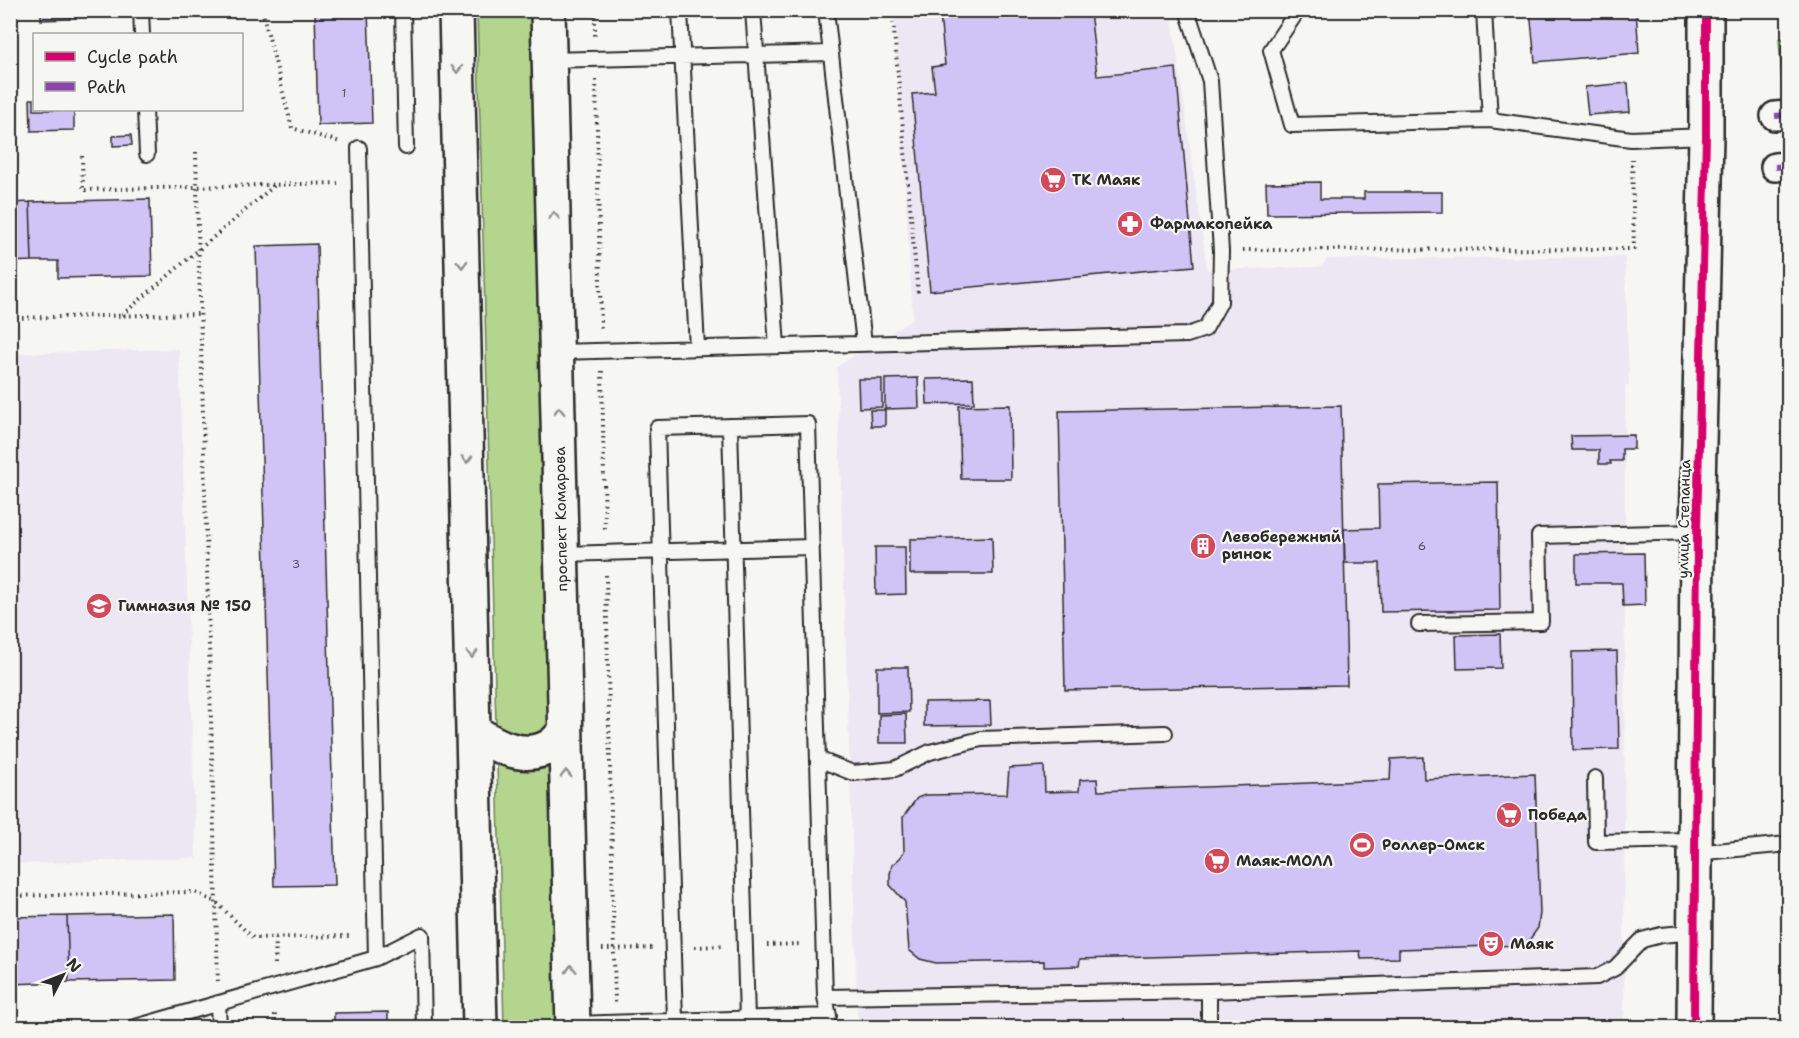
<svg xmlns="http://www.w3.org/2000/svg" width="1799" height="1038" font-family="'Shantell Sans',sans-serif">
<rect width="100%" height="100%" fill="#f6f6f2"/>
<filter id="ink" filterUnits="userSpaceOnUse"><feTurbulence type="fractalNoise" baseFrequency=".0167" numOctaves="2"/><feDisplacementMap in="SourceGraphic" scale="12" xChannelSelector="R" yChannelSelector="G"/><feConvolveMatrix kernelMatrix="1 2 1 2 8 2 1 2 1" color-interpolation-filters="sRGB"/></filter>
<g filter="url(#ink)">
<path fill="#ebe7f3" d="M895 11H1171L1207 270 1320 267 1328 259 1625 257 1629 386H1625L1624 1027H858L837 367 913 319Z
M179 349 196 858 11 864V354Z"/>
<path fill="#b3d58e" stroke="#6f805c" stroke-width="1.5" d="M477 11H531L557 1027H504Z
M1788 38V168L1779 39Z"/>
<path fill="#d0c3f5" stroke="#2b2b2b" stroke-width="1.5" d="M41 10H70V19L41 20Z
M315 10H368L372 123 318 125Z
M931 10H1090L1097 76 1176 68 1194 266 930 291 912 94 935 92 932 67 945 65 940 15 932 16Z
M1530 10H1636L1639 53 1535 62Z
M1628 83 1630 112 1588 115 1585 87Z
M30 99H34V110H74V130L31 131Z
M131 135 132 145 113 146V136Z
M1320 182V199H1364V192H1442V212L1267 214 1266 183Z
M150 199 152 276 58 278V261H32L30 202Z
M30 202 32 261 10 262V203Z
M317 244 335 885 274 886 256 246Z
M918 378 919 408 885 409V379Z
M973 378 974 403 927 404 926 379Z
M858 379H882V407L859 408Z
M1010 405 1011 479H961L959 406Z
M1341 406 1347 685 1065 690 1059 411Z
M870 410H885V426H871Z
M1634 435V449H1622V461H1610L1611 464H1599V450H1572L1571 436Z
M1498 482 1500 610 1381 612 1380 563H1345L1344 529 1379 528 1378 484Z
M992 537 993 574H910V539Z
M875 547H905L906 594 876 595Z
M1644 553 1645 605 1623 606 1622 583H1576V554Z
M1500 634 1501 668 1457 669 1456 635Z
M1617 651 1619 749 1573 750 1572 652Z
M877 667H908L909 712 877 713Z
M990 701 991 725 924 726V702Z
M906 714 907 743H879V715Z
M1423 757 1424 779 1535 774 1540 913 1538 928 1530 939 1523 945 1399 949V958L1361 959 1360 951 1080 959 1079 966 1044 967V961L936 963 920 959 909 950 905 902 890 885V874L892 865 900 858 904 851 903 817 917 798 925 795 1007 794 1009 768 1044 766 1045 792 1079 791 1080 780 1097 779 1098 791 1390 780 1391 759Z
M174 914 175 980 69 982 67 916Z
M67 916 69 982 10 984V917Z
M388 1012V1028H334V1013Z"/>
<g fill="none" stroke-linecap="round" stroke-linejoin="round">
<g stroke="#2b2b2b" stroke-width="18">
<path id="lane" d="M141 10 142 34
M403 10 406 147
M680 10 697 348
M753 10 777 346
M826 10 864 344
M1298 10 1271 50 1292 125 1490 120 1631 139 1706 136
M1484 10 1490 120
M549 60 831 53
M145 110 147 154
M359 148 376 958
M558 352 1187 335 1205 329 1220 302 1221 251 1210 81 1187 10
M730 426 747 1019
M562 554 812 547
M1419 624 1541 622 1539 536 1697 532
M818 759 853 773 895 769 930 752 981 739 1165 733
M1595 778 1596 842 1695 840
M1695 853 1788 844
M1209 991V1028
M218 1003 219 1028
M675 1021 657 428 808 424 825 997
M573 1024 829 1016 825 997 1209 991 1597 977 1615 968 1642 940 1661 935 1695 932
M132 1028 376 958 422 935 424 1028"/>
</g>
<g stroke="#2b2b2b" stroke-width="32">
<path id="street" d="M1775 116 1788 115
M1775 167 1788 166"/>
</g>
<g stroke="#2b2b2b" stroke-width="38">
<path id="secondary" d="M456 10 480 1028
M548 10 573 1028
M474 731C495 746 526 762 552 745 557 741 561 736 565 732
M1694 1028 1697 532 1706 136V10"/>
</g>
<path stroke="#2b2b2b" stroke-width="4" stroke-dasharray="1.5 4.5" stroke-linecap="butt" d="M262 10 292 128 340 142
M595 10V37
M892 10 918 293
M596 80 601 331
M196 152 218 982
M82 156 83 190 338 183
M1243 250 1634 249 1632 159
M122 315 275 185
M10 318 200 314
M602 371 605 532
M606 575 615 1003
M10 896 194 892 216 902 253 938 353 936
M767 945 802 944
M695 947 724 946
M602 949 652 948
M275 964 276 938
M275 1028V1010"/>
<use href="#lane" stroke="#f6f6f2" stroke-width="14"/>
<use href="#street" stroke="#f6f6f2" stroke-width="27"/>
<use href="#secondary" stroke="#f6f6f2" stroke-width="33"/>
<path stroke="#8e44ad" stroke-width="6" stroke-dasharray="12 6" stroke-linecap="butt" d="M1775 116 1788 115
M1775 167 1788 166"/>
<g stroke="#f6f6f2" stroke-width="11">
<path id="cycleway" d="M1694 1028 1697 532 1706 136V10"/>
</g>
<use href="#cycleway" stroke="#d6006c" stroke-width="8"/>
</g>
<defs><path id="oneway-chevron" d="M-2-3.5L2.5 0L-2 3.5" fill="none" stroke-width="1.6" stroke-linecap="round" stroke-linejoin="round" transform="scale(1.5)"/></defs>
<g stroke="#90908e">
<use href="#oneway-chevron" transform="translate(457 69) rotate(89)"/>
<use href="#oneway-chevron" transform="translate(554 216) rotate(-92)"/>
<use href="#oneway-chevron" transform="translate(462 264) rotate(89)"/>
<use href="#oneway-chevron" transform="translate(559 411) rotate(-91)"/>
<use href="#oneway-chevron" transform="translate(467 459) rotate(89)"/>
<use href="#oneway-chevron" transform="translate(472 654) rotate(89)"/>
<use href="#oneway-chevron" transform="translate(566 774) rotate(-91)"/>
<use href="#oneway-chevron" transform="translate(571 969) rotate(-92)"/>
</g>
</g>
<defs>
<g id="supermarket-disc" transform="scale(1.35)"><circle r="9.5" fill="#d1495b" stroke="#f6f6f2"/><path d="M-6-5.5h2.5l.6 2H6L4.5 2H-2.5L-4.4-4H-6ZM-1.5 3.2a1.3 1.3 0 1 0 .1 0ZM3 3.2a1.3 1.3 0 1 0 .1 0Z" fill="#fff"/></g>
<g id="pharmacy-disc" transform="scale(1.35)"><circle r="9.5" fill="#d1495b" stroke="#f6f6f2"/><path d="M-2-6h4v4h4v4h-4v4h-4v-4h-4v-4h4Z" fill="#fff"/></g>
<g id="building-disc" transform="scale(1.35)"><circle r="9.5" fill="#d1495b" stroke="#f6f6f2"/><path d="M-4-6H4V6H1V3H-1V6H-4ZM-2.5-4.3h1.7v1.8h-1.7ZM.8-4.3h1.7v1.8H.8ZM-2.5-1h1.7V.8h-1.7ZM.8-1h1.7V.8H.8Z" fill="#fff"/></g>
<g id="school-disc" transform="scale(1.35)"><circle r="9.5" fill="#d1495b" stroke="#f6f6f2"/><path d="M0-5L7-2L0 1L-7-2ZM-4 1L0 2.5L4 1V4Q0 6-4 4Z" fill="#fff"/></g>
<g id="stadium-disc" transform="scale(1.35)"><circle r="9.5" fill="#d1495b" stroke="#f6f6f2"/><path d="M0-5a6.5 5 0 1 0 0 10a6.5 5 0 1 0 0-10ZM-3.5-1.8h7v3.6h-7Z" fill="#fff"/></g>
<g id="theatre-disc" transform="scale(1.35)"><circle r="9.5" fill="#d1495b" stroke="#f6f6f2"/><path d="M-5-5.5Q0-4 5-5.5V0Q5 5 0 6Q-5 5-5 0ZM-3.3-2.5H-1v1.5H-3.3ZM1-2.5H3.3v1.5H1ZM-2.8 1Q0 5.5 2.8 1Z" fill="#fff"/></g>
</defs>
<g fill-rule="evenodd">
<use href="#supermarket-disc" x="1053" y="180"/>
<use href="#pharmacy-disc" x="1130" y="224"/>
<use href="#building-disc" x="1203" y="546"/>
<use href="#school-disc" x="99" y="606"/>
<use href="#supermarket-disc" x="1509" y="815"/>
<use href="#stadium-disc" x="1362" y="845"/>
<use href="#supermarket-disc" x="1217" y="861"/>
<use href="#theatre-disc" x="1491" y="944"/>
</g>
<g text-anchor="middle" stroke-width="4.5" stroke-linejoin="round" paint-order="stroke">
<g font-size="12" fill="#54515e">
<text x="344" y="97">1</text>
<text x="1422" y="550">6</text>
<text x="296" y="568">3</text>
</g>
<g font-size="15" font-weight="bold" fill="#2b2b2b" stroke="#f6f6f2" text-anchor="start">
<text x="1072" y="185">ТК Маяк</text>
<text x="1150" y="229">Фармакопейка</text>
<text x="1222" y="542">Левобережный<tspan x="1222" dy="17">рынок</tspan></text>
<text x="118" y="611">Гимназия № 150</text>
<text x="1528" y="820">Победа</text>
<text x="1382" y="850">Роллер-Омск</text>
<text x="1236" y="866">Маяк-МОЛЛ</text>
<text x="1510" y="949">Маяк</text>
</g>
<g font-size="15" fill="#2b2b2b" stroke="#f6f6f2">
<text transform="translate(561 519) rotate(-91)" y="5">проспект Комарова</text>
<text transform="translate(1684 519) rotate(-89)" y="5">улица Степанца</text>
</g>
</g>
<rect width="1799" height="1038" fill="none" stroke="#f6f6f2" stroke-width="36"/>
<rect x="18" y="18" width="1763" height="1002" fill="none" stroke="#2b2b2b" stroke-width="2" filter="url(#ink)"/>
<rect x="33" y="33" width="210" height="78" fill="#f6f6f2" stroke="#a5a5a2" stroke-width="1.5"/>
<rect x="45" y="52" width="30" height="9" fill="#d6006c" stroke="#a5a5a2" stroke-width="1.5"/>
<text x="87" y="63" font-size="18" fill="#2b2b2b">Cycle path</text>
<rect x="45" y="82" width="30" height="9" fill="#8e44ad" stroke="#a5a5a2" stroke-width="1.5"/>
<text x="87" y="93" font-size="18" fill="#2b2b2b">Path</text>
<g transform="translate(63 975) rotate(48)" stroke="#f6f6f2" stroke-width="4.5" paint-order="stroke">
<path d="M0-4.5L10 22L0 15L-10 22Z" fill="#2b2b2b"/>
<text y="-9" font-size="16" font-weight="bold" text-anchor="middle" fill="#2b2b2b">N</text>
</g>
</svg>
